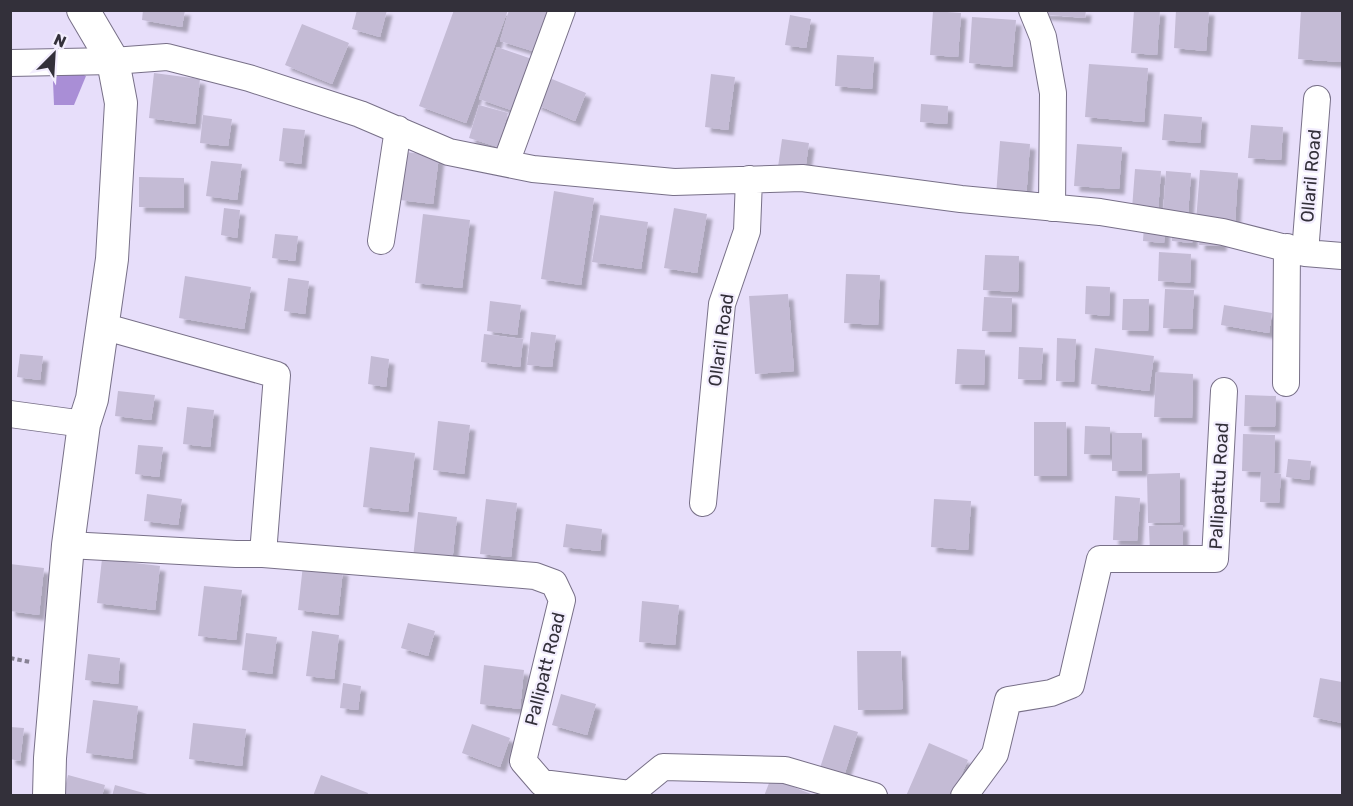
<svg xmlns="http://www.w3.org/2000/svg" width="1353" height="806" font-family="Rubik,sans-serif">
<defs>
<filter id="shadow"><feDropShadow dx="5.5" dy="5.5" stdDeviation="1.5" flood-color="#0004"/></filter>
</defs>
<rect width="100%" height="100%" fill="#e7defa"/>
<path fill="#a98ed6" d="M65 66 86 76 74 105H54L53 81Z"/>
<path fill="#c4bbd5" filter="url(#shadow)" d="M143 10H185L182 27 142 20Z
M357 10H387L380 37 352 29Z
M454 10H508L466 123 419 106Z
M509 10H552L539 53 500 41Z
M1039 10H1086L1085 18 1039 14Z
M1134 10H1160L1157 55 1131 53Z
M1176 10H1209L1206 51 1174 48Z
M1301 10H1342L1341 62 1298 59Z
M933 11 961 13 958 57 930 55Z
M790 15 811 19 806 48 785 45Z
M972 17 1016 20 1012 67 969 63Z
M302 24 349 43 332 84 285 65Z
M497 47 532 59 514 111 479 99Z
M837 55 874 57 872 89 835 86Z
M1089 64 1148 68 1144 122 1085 117Z
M154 73 200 79 195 124 149 118Z
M711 74 735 77 728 130 705 127Z
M547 77 586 93 575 121 535 104Z
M921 104 948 106 947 124 920 122Z
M479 105 508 113 498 147 469 138Z
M1164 114 1202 117 1200 143 1162 140Z
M203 115 232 119 228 146 200 143Z
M1251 125 1283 127 1281 160 1248 158Z
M283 128 305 130 301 164 279 161Z
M782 139 809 143 805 171 778 167Z
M1000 141 1030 144 1026 199 996 196Z
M1077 144 1122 147 1119 189 1074 186Z
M406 152 439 156 433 204 400 200Z
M211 161 242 164 237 200 206 196Z
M1135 169 1161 171 1158 211 1132 209Z
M1200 170 1238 173 1235 224 1196 221Z
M1166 171 1191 173 1188 215 1163 213Z
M139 177 184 178V208L139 207Z
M554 191 594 198 581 285 541 279Z
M224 208 240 210 237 238 221 235Z
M674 208 707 214 697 273 664 268Z
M423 214 470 220 462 288 415 283Z
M600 215 648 222 641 269 592 262Z
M1144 225 1165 226 1164 243 1143 241Z
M1172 230 1193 232 1192 243 1172 241Z
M275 234 298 236 295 261 272 258Z
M1200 234 1222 235 1221 246 1199 245Z
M1159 252 1191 254 1190 283 1158 281Z
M985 255 1019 256 1018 292 983 290Z
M846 274 880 275 878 325 844 323Z
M185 276 251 287 244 329 179 318Z
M288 278 309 281 305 314 284 311Z
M1086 286 1110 287 1109 316 1085 314Z
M1165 289 1194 290 1192 329 1163 328Z
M788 294 794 371 755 374 749 296Z
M984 297 1012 298 1011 332 982 331Z
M1123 299H1149L1148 331 1122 330Z
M490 301 521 305 517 335 487 331Z
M1224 305 1272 313 1269 333 1221 325Z
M531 332 556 335 552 367 527 365Z
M484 334 523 339 520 367 481 362Z
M1057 338 1076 339 1074 382 1056 381Z
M1019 347 1043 348 1041 380 1018 379Z
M1095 348 1154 356 1149 391 1091 384Z
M957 349 985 350 984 385 955 384Z
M20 354 43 356 40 380 17 377Z
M371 356 389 359 386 387 368 384Z
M1156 372 1193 374 1192 418 1154 417Z
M118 391 155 395 151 420 115 416Z
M1245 395 1276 396 1275 427 1244 426Z
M187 407 214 410 210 447 183 444Z
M438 421 470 425 464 474 433 470Z
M1034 422H1066L1067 476H1034Z
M1085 426 1110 427V455L1084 454Z
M1112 433H1142V471H1112Z
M1243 434 1275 435 1274 473 1281 474 1279 503 1260 502 1261 472 1242 471Z
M138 445 163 447 159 477 135 474Z
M370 447 415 453 408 512 363 507Z
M1288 459 1311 461 1309 480 1286 477Z
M1180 473V522L1148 523 1147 474Z
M147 494 182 499 178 525 144 521Z
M1115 496 1140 498 1137 541 1113 540Z
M486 499 517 503 511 557 480 554Z
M934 499 971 501 968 550 931 547Z
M418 512 457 517 452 563 413 558Z
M566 524 602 529 600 551 563 547Z
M1183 525V554H1150L1149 526Z
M102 559 160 566 155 610 97 603Z
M10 564 44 568 39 615 10 611Z
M303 565 343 570 338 615 298 610Z
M204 586 242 590 236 640 198 636Z
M642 601 679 605 675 645 639 642Z
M408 623 435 631 428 656 401 648Z
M312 631 339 635 334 679 306 676Z
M246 633 277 637 272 674 242 670Z
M857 651H901L903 709 858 710Z
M88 654 120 658 118 684 85 680Z
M484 665 524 670 520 709 480 704Z
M1320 678 1342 682V723L1313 717Z
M343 683 361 686 358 710 340 708Z
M561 694 596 704 587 735 552 725Z
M93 700 138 706 132 759 86 753Z
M193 723 246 729 242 766 189 759Z
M472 724 510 738 500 767 462 753Z
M834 725 858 732 843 779 819 771Z
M10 727 24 728 20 761 10 759Z
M929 743 968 760 952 796H906Z
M68 775 105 785 102 796H63Z
M321 775 368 793 367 796H313Z
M771 778 811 794 810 796H764Z
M115 785 151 795V796H112Z"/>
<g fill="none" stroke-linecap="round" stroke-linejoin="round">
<g stroke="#787088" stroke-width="28">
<path id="minor" d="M1032 10 1043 37 1053 93 1052 208
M10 63 113 61 167 57 249 78 360 114 449 152 533 169 674 182 802 178 961 199 1100 212 1223 232 1305 253 1342 256
M506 163 562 10
M381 241 398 129
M1305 253 1317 99
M102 326 277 375 263 554
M1286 383 1287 247
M10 414 84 424
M703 503 722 304 747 231 749 179
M68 545 236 554H263L535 576 554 583 562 600 523 761 542 783 630 794 663 767 785 770 874 796
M964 796 995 754 1008 700 1051 693 1071 685 1100 559H1215L1224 391"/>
</g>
<g stroke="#787088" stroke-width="34">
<path id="major" d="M49 796 50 758 68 545 84 424 92 399 112 259 121 103 113 61 83 10"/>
</g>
<path stroke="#888294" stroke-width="4" stroke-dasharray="4.5 3" stroke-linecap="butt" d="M10 658 30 662"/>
<use href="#minor" stroke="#fff" stroke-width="26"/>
<use href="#major" stroke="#fff" stroke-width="32"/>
</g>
<g text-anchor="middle" stroke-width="4.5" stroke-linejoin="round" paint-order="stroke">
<g font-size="18" fill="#33303a" stroke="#f3eefe">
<text transform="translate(1311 176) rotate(-85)" y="6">Ollaril Road</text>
<text transform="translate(721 340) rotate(-82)" y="6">Ollaril Road</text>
<text transform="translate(1219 486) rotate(-87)" y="6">Pallipattu Road</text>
<text transform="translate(545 669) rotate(-76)" y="6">Pallipatt Road</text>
</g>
</g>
<rect width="1353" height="806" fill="none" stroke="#33303a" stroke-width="24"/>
<g transform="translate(54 54) rotate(24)" stroke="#f3eefe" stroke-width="4.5" paint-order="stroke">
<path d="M0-4.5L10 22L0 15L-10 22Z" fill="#33303a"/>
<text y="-9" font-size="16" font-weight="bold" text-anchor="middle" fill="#33303a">N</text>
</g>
</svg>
